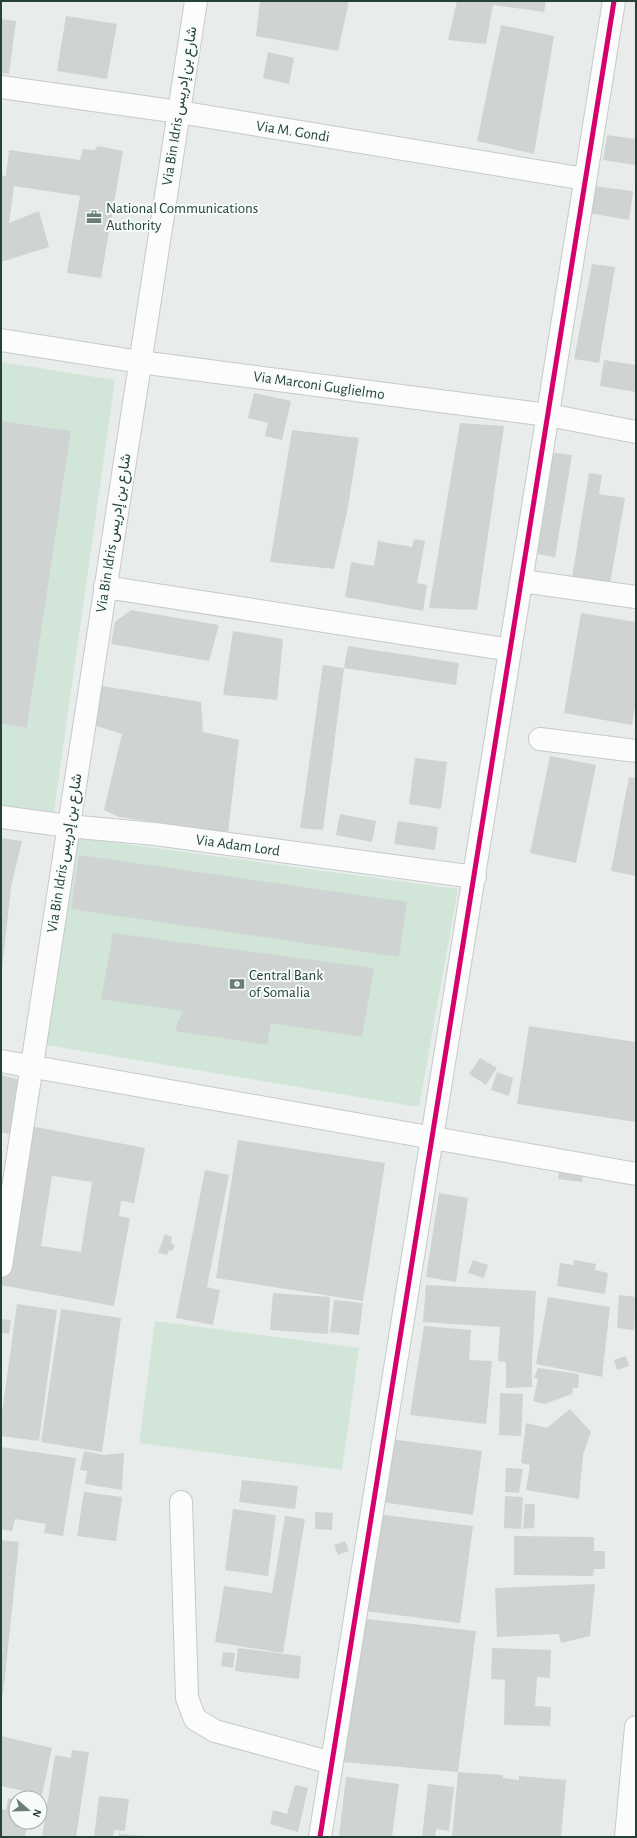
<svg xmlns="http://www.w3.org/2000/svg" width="637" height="1838" font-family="'Alegreya Sans',Vazirmatn,sans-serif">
<rect width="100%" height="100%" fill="#e8edeb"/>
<path fill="#d1e6d8" d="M1 362 115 380 54 812 1 805V724L27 728 71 431 1 421Z
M73 837 458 889 419 1107 46 1045Z
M155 1321 359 1348 342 1470 139 1443Z"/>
<path fill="#cfd4d2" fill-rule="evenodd" d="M260 1H349L338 51 256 36Z
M457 1H546L544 12 493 5 486 44 448 40Z
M66 16 117 24 107 79 57 71Z
M1 19 16 21 9 74 1 73Z
M501 25 554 36 534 154 477 141Z
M268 52 294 58 289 84 263 78Z
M607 135 636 139V165L603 160Z
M98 146 123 151 101 278 67 273 80 196 14 186 9 223 39 211 49 247 1 262V175L6 176 9 150 80 160 83 149 94 150Z
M593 186 633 191 629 220 588 213Z
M592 264 615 267 599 363 574 359Z
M604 360 636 365V392L600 386Z
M254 393 291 401 282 440 265 436 268 423 248 418Z
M1 421 71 431 27 728 1 724Z
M460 423 504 426 477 610 429 608Z
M292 430 359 438 348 507 334 569 270 562Z
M555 453 572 455 555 557 531 553 549 456Z
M589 473 602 475 599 494 625 498 610 583 572 578Z
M414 539 425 541 417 583 427 585 423 611 345 597 351 562 374 566 378 541 412 547Z
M131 610 219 625 209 661 111 644 115 622Z
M581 613 636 622V700L632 725 564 713Z
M233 631 283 639 277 700 223 695Z
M348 646 459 663 456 685 344 668Z
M323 665 344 668 323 830 300 828Z
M102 686 201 702 203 732 239 740 228 833 119 817 104 810 122 734 96 726Z
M550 756 596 765 576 863 530 853Z
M415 758 447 762 441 809 409 804Z
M629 777 636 778V876L611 871Z
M340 814 376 821 372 842 336 835Z
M398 821 438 827 435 850 394 844Z
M1 838 22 841 11 887 2 970Z
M79 855 407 902 399 957 71 909Z
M113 933 374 968 362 1037 271 1023 267 1045 175 1031 182 1011 101 999Z
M529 1026 636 1042V1122L517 1104Z
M480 1058 497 1068 486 1085 469 1074Z
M497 1072 513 1078 509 1096 491 1090Z
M1 1075 24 1081 16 1136 1 1132Z
M20 1124 145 1148 134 1203 121 1201 119 1216 130 1218 114 1306 1 1285V1223ZM52 1176 92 1182 81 1252 41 1246Z
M238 1140 385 1163 363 1301 216 1278Z
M561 1156 585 1159 582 1182 558 1179Z
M205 1170 229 1175 207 1287 220 1290 213 1325 176 1318Z
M439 1193 468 1198 456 1282 426 1277Z
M165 1234 172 1237 171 1243 175 1245 172 1251 169 1250 167 1255 158 1253Z
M473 1260 488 1265 484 1278 468 1273Z
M574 1260 596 1264 595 1270 608 1273 605 1294 557 1286 560 1263 573 1265Z
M426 1285 536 1291 532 1361V1387L506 1388V1362L498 1361 500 1327 423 1322Z
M273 1293 330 1297 328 1334 270 1330Z
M619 1295 636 1297 634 1330 617 1328Z
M548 1297 610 1307 602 1377 536 1364Z
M334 1300 363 1303 359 1335 330 1332Z
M17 1304 57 1310 39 1441 1 1436V1420Z
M61 1309 121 1318 102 1452 41 1442Z
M1 1319 11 1320 9 1334 1 1333Z
M424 1326 471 1330 469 1360 492 1361 486 1424 410 1415Z
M626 1356 629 1366 617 1370 614 1360Z
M538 1368 579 1374 578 1388H573L572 1394 544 1404 533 1401 538 1379 534 1378Z
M500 1393 523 1394 521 1436 499 1435Z
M570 1409 591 1432 583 1455 579 1499 526 1490 530 1465 521 1463 526 1423 547 1428Z
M390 1439 482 1451 473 1515 381 1502Z
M1 1447 76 1458 63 1536 44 1533 46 1524 15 1519 12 1531 1 1529Z
M84 1451 104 1455 124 1453 122 1490 85 1484 87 1471 80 1470Z
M506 1468 523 1469 519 1493 505 1492Z
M242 1480 298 1486 295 1509 239 1502Z
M84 1492 122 1497 116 1541 77 1536Z
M505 1496 523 1497 521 1529 504 1528Z
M525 1504H535L534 1528 523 1529Z
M233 1509 276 1515 268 1576 225 1570Z
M315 1512 333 1513 332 1530 315 1529Z
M377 1514 473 1526 460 1623 365 1611Z
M285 1516 305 1519 283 1653 215 1642 224 1586 272 1593Z
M514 1536 594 1537V1551H605V1569H594L593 1576 514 1575Z
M1 1540 19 1542 3 1695H1Z
M345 1541 349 1551 338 1555 334 1545Z
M595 1584 590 1636 561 1643 559 1634 497 1637 495 1588Z
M358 1618 476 1631 458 1772 503 1775V1778L519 1780V1776L566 1780 561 1837H452L458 1772 342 1762Z
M238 1648 301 1656 299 1679 235 1671Z
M492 1648 551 1650 550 1678 537 1677 535 1706 551 1707 550 1726 504 1725 505 1680 491 1679Z
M223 1652 235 1653 233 1668 221 1666Z
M1 1736 52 1748 42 1795 1 1786Z
M72 1750 89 1752 76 1837H42L55 1755 71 1758Z
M346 1777 399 1784 392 1837H339Z
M428 1784 454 1787 449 1831 436 1829 435 1837H422Z
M295 1785 308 1788 298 1832 270 1824 273 1810 287 1814Z
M99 1796 129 1799 125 1831 114 1830 113 1837H94Z
M8 1798 16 1800V1822H28L25 1837H1V1809L6 1810Z
M119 1834 146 1836V1837H119Z"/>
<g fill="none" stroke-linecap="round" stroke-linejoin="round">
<g stroke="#c5cac8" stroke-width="24">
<path id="minor" d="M1 87 179 112 585 179
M1 340 140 362 548 415 636 432
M522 581 636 597
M105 587 510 650
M540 739 636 751
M1 817 68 826 155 834 475 877
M1 1061 636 1174
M1 1266 196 1
M181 1502 187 1698 195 1719 215 1731 332 1763
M320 1837 614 1
M626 1837 636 1727"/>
</g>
<use href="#minor" stroke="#fcfcfc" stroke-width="22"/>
<g stroke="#f7fbf9" stroke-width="8">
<path id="cycleway" d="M320 1837 614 1"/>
</g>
<use href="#cycleway" stroke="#d6006c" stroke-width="5"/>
</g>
<defs>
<g id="office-bare" transform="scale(1.2)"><path d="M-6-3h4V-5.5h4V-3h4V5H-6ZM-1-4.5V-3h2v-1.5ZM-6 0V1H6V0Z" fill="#697e78" stroke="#f7fbf9" stroke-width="2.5" paint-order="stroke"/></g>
<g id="bank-bare" transform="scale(1.2)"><path d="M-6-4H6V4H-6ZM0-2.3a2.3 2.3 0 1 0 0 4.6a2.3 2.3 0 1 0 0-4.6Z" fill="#697e78" stroke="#f7fbf9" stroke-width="2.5" paint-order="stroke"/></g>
</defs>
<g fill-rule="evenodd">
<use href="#office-bare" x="94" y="217"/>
<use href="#bank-bare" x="237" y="984"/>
</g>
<g text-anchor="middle" stroke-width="4" stroke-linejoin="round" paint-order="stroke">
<g font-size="15" fill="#24423a" stroke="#f7fbf9">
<text transform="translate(179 106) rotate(-81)" y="5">Via Bin Idris شارع بن إدريس</text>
<text transform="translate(293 131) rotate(9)" y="5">Via M. Gondi</text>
<text transform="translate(319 385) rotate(8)" y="5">Via Marconi Guglielmo</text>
<text transform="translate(113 533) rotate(-81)" y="5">Via Bin Idris شارع بن إدريس</text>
<text transform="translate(238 845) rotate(8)" y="5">Via Adam Lord</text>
<text transform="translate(64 853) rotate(-81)" y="5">Via Bin Idris شارع بن إدريس</text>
</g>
<g font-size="15" fill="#24423a" stroke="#f7fbf9" text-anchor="start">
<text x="106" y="213">National Communications<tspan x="106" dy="17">Authority</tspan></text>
<text x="249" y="980">Central Bank<tspan x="249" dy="17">of Somalia</tspan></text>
</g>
</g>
<rect width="637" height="1838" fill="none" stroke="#24423a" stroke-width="4"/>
<g transform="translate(28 1810) rotate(110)"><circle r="19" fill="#f7fbf9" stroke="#a3b1ad"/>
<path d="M0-3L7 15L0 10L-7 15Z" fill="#697e78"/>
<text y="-6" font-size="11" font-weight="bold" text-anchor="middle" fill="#24423a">N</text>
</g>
</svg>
